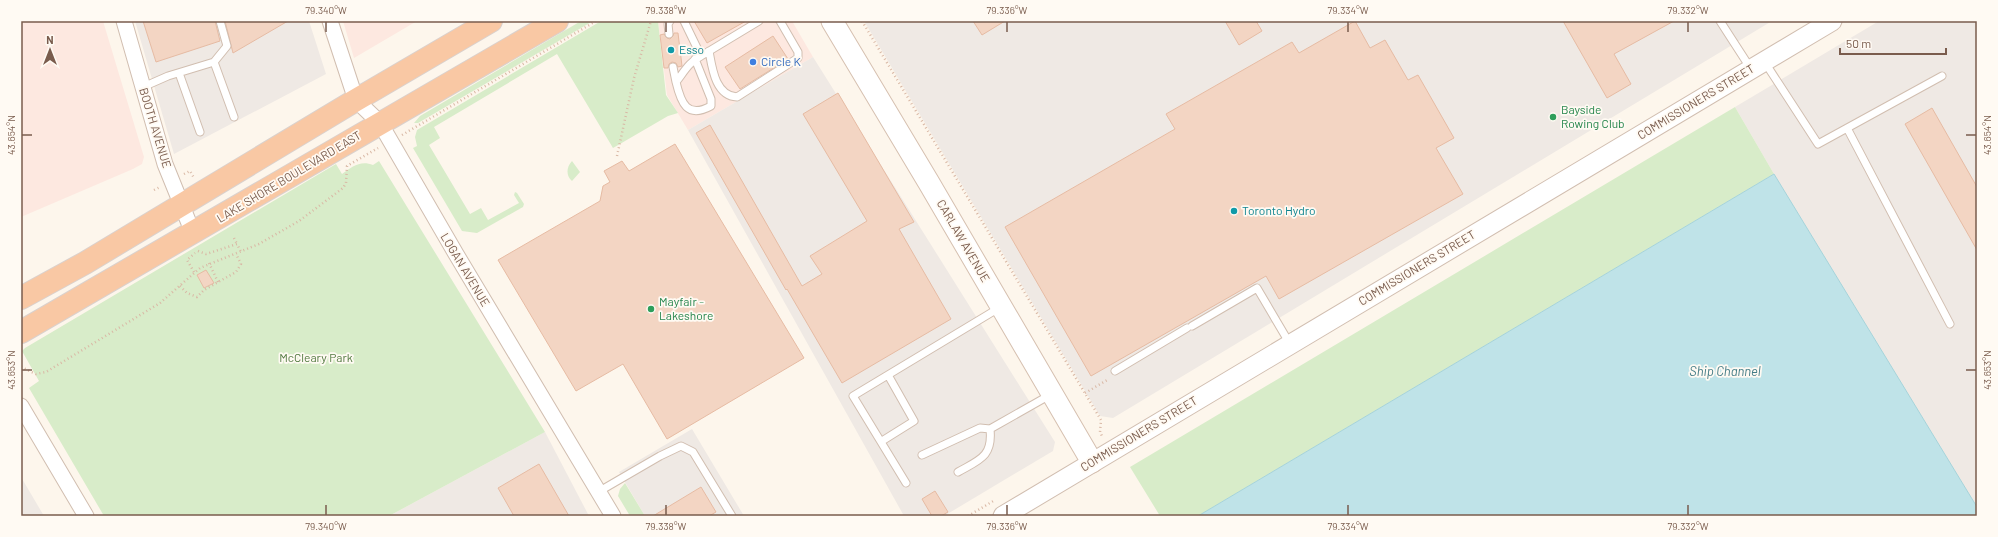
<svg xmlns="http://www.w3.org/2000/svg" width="1998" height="537" font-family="Barlow,sans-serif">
<rect width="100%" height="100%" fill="#fdf6ec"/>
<path fill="#fde8e0" d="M21 21H103L144 157 142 164 133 169 21 217Z
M343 21H417L354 58Z
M658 21H792L813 57 688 130 667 95Z"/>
<path fill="#efe9e4" d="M135 21H309L326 74 174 154Z
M864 21H1772L1113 418 1100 416Z
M1879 21H1977V507L1774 174 1735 107Z
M813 57 1055 442 1053 451 944 516H904L688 130Z
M692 429 744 516H645L619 472Z
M545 432 589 516H389Z
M21 477 44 516H21Z"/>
<path fill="#d8ecc9" d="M581 21H593L418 123H414L420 116Z
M601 21H658L666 95 678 113 668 116 613 148 557 54 434 127 440 138 429 145 470 214 481 208 488 220 519 203 514 195 515 192 517 193 524 204 523 207 477 233 462 231 413 148 417 146 415 137 417 130Z
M1735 107 1774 174 1198 516H1160L1130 467Z
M379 161 545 432 389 516H104L29 388 39 381 22 351 25 348 336 164 342 174C352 167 360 160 373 165Z
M572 161 580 172 572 181C566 176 566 167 572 161Z
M625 483 645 516H630L618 496 620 489Z"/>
<path fill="#bfe3e8" stroke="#a5d3da" d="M1774 174 1977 507V516H1198Z"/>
<path fill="#f3d5c3" stroke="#e6bba3" d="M143 21H215L220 41 156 62Z
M225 21H288L233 53Z
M694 21H746L707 43Z
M973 21H1005L982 35Z
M1225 21H1256L1262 31 1239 45Z
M1355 21 1370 48 1385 40 1408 80 1418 75 1454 138 1436 148 1463 194 1279 299 1266 276 1091 376 1005 227 1175 129 1166 114 1292 42 1299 53Z
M1563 21H1674L1614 54 1631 84 1607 98Z
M674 33H678L682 66 678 67 676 63 672 62 669 64 668 68H664L660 35 664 34 667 38 670 39 673 36Z
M773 36 788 59 740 89 725 67Z
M838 93 914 222 899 229 951 319 842 383 787 289 786 290 696 133 710 125 802 286 822 274 810 256 867 221 803 114Z
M1932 108 1977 187V250L1905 124Z
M675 144 804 358 667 439 623 364 576 391 498 260 600 201 603 186 610 182 604 171 622 161 629 171Z
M206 270 214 283 204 288 197 275Z
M539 464 569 516H514L498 488Z
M701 487 716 512 709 516H653Z
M935 491 948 512 941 516H932L922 499Z"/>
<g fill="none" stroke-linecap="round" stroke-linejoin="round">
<g stroke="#d1beb0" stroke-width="9">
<path id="service" d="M684 21 701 56
M1720 21 1751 69
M669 34 668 24 670 21
M709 51C712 67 715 96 737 97L798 58V52L780 21
M695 59 711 99V106C687 119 681 103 676 82 684 72 689 62 701 56L759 21
M1764 61 1818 144 1942 76
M214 62 227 46 220 21
M673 67 676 82
M179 73 200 132
M143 87 168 76 214 62 234 117
M1847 128 1950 324
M1192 326 1257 288 1290 344
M1115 371 1187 328
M882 441 914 421 888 375
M922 455 980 428 990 429 1050 395
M958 472C979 460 993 457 990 429
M906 483 853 396 999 308
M598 492 660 456 681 446 693 452 732 516"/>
</g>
<g stroke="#d1beb0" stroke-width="17">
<path id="minor" d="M124 21 165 164 193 233
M330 21 356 100 380 123 456 254 613 516
M21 406 86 516"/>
</g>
<g stroke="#d1beb0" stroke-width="21">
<path id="tertiary" d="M1003 516 1832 21"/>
</g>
<g stroke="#d6c0b0" stroke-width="23">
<path id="secondary" d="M832 21 929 183 1092 462"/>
</g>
<g stroke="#dad1cd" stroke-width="24">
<path id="trunk" d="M21 298 85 263 356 100 491 21
M21 332 557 21"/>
</g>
<path stroke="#d9b8a5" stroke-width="2.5" stroke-dasharray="1 3" stroke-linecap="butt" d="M862 21 1101 420 1100 432 1103 438
M402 135 596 21
M617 156 634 78 651 21
M184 174 190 171 194 178
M154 190 160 187
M234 238 237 244
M198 251 206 254 237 244 241 252
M209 263 218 282
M194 272 187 260 195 253
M180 286 187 293 197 297 204 290 236 272 241 264 236 254
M21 367 36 374 46 372 160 303 200 268 259 244 299 221 343 188 346 183 347 166 378 148
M1085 393 1109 379
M968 516 995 500"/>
<use href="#service" stroke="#fff" stroke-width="7"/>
<use href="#minor" stroke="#fff" stroke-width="15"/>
<use href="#tertiary" stroke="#fff" stroke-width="19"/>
<use href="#secondary" stroke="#fff" stroke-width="21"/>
<use href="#trunk" stroke="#f9c8a4" stroke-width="22"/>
</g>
<path fill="none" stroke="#7a5c4d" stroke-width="1.5" d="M326 22V32M666 22V32M1007 22V32M1348 22V32M1688 22V32M22 135H32M1966 135H1976M22 370H32M1966 370H1976M326 505V515M666 505V515M1007 505V515M1348 505V515M1688 505V515"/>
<g fill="#0f9aa8" stroke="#fffaf3" stroke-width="1.5">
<circle cx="671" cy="50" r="4"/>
<circle cx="1234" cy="211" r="4"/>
</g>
<circle fill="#3f7fe0" stroke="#fffaf3" stroke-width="1.5" cx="753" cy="62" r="4"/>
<g fill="#2e9e5b" stroke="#fffaf3" stroke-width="1.5">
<circle cx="1553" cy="117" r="4"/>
<circle cx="651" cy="309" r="4"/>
</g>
<g text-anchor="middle" stroke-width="3.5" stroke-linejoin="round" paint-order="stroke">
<g font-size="12" fill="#0d838f" stroke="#fffaf3" text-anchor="start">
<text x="679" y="54">Esso</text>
<text x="1242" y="215">Toronto Hydro</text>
</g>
<g font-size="12" fill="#366cbe" stroke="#fffaf3" text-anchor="start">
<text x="761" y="66">Circle K</text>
</g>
<g font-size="12" fill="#7a5c4d" stroke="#fffaf3">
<text transform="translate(1696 102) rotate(-31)" y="4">COMMISSIONERS STREET</text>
<text transform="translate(155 128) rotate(73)" y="4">BOOTH AVENUE</text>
<text transform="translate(289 177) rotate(-31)" y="4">LAKE SHORE BOULEVARD EAST</text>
<text transform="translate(963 241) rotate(60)" y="4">CARLAW AVENUE</text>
<text transform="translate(1417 268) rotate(-31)" y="4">COMMISSIONERS STREET</text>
<text transform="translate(465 270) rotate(59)" y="4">LOGAN AVENUE</text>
<text transform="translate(1139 434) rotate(-31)" y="4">COMMISSIONERS STREET</text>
</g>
<g font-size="12" fill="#27864d" stroke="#fffaf3" text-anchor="start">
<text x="1561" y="114">Bayside<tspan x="1561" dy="14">Rowing Club</tspan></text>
<text x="659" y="306">Mayfair -<tspan x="659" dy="14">Lakeshore</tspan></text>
</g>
<g font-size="12" fill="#537a41" stroke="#fffaf3">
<text x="316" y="362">McCleary Park</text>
</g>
<g font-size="13" font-style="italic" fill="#437c86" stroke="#fffaf3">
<text x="1725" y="376">Ship Channel</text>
</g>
</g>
<rect width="1998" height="537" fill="none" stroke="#fffaf3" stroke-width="44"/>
<g transform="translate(50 50)" stroke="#fffaf3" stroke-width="3" paint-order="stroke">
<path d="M0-3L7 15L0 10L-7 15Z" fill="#7a5c4d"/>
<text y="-6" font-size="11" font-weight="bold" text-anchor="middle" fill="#7a5c4d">N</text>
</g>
<path d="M1840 48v6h106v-6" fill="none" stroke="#7a5c4d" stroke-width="2"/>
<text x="1846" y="48" font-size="12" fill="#7a5c4d" stroke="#fffaf3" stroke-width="3" paint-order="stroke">50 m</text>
<rect x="22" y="22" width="1954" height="493" fill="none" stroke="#7a5c4d" stroke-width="1.5"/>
<g font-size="10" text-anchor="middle" fill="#7a5c4d">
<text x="326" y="14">79.340°W</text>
<text x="666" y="14">79.338°W</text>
<text x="1007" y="14">79.336°W</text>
<text x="1348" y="14">79.334°W</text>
<text x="1688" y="14">79.332°W</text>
<text transform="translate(11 135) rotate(-90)" y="4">43.654°N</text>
<text transform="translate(1987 135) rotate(-90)" y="4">43.654°N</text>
<text transform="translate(11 370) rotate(-90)" y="4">43.653°N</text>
<text transform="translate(1987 370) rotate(-90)" y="4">43.653°N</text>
<text x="326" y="530">79.340°W</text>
<text x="666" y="530">79.338°W</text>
<text x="1007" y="530">79.336°W</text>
<text x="1348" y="530">79.334°W</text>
<text x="1688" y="530">79.332°W</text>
</g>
</svg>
